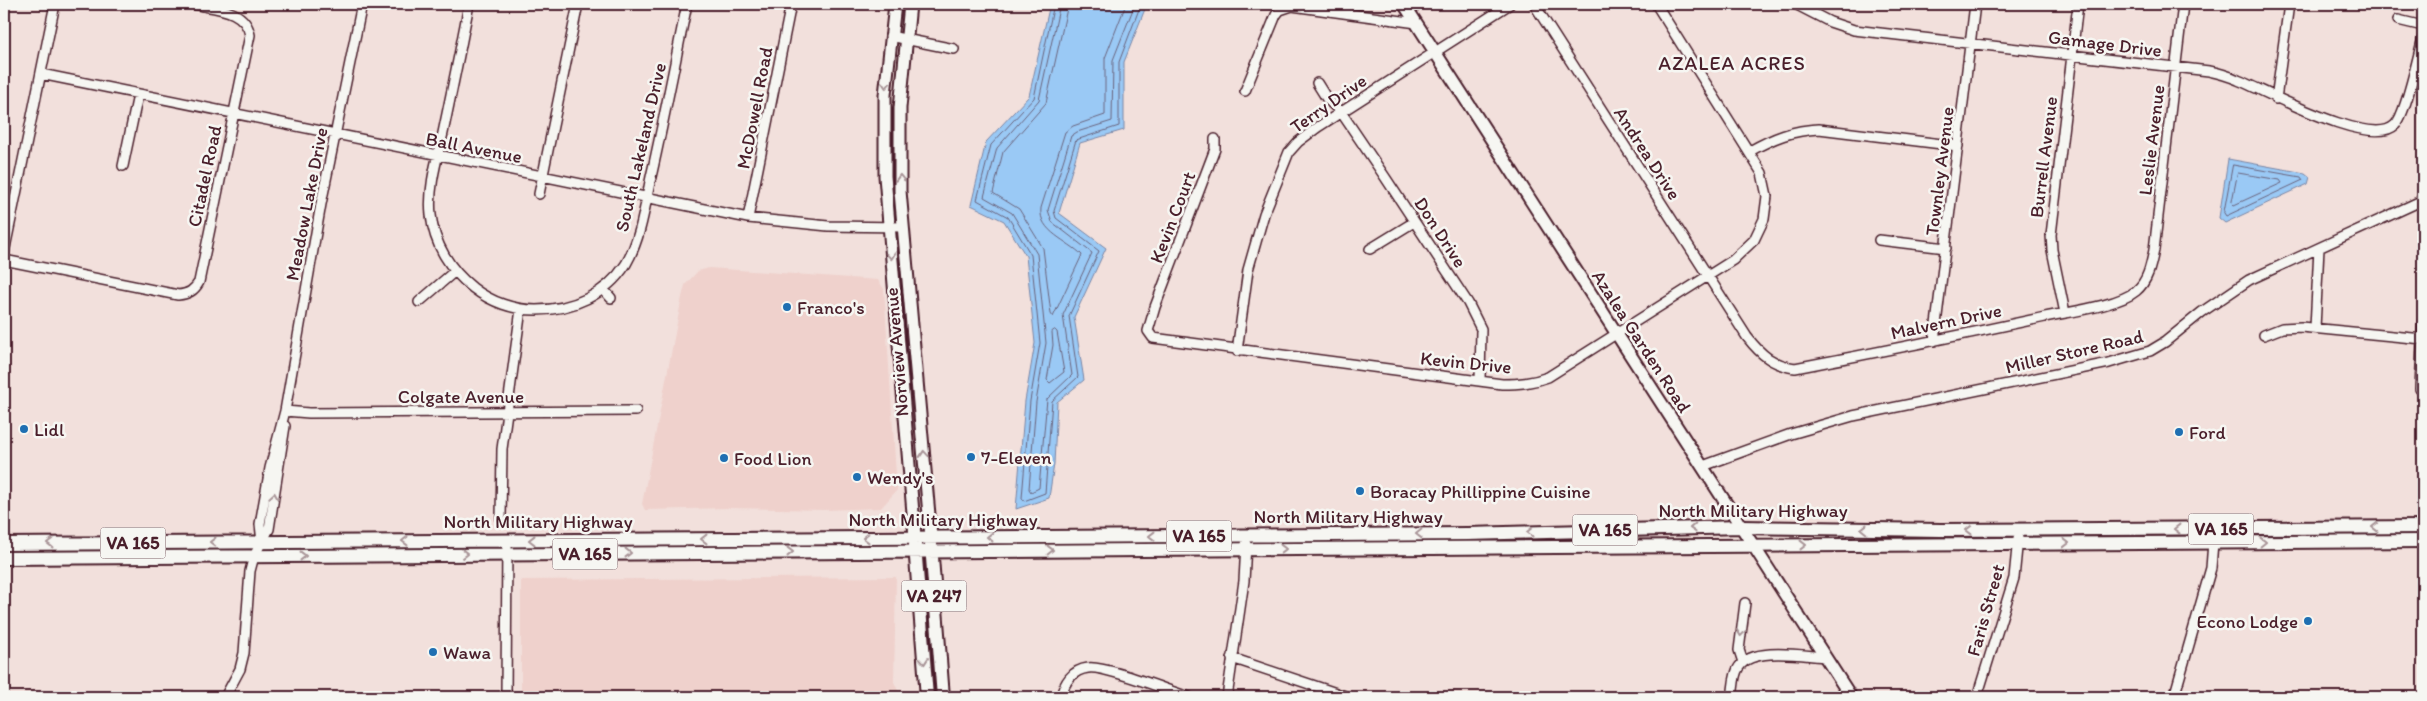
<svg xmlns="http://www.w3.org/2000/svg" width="2427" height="701" font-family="Itim,sans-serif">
<rect width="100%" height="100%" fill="#f2e0dc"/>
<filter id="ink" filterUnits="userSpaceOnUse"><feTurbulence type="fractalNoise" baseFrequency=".02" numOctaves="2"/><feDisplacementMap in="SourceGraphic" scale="10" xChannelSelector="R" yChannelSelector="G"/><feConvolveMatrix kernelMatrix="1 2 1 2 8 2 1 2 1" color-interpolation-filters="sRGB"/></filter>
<g filter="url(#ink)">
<path fill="#efd1cc" d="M709 268 878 280 884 289 897 490 881 508 824 510 729 508 645 510 642 504 682 297 685 285 698 271Z
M896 577 894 682 901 697H521V580Z"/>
<path fill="#9ac9f5" stroke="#7a85a4" d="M1050 4H1147L1124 62V130L1080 143 1059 213 1106 248 1074 317 1084 380 1057 402 1054 464 1049 498 1016 509 1025 401 1035 343 1026 256 1004 221 971 205 986 142 1029 96Z
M2228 159 2305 173 2310 177 2308 184 2225 223 2219 218Z"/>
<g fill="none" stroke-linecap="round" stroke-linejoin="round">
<path stroke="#6a637c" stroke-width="1" d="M1054 4 1034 98 991 145 977 200 1008 217 1031 255 1040 343 1030 401 1022 498 1024 501 1045 493 1052 401 1078 377 1069 316 1099 251 1056 218 1054 211 1076 140 1119 126V62L1141 4
M1060 4 1039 100 997 148 984 197 1012 213 1037 254 1046 343 1036 402 1029 489 1031 492 1039 488 1047 399 1072 375 1063 315 1092 253 1052 222 1048 210 1071 136 1077 132 1112 121 1113 60 1135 4
M1068 4 1046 103 1003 152 993 193 1019 209 1043 248 1051 314 1053 317 1082 255C1069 241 1038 232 1041 208L1065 132 1073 126 1105 115V58L1126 4
M2233 165 2301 177 2303 180 2226 216 2224 213Z
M2238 173 2280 180 2282 183 2234 205 2232 203Z
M1055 330 1057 332 1064 372 1050 383 1047 380 1053 345 1052 332Z"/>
<g stroke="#4a1f2b" stroke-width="12">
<path id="street" d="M469 4C461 47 452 90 443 133 437 159 428 188 431 215 434 244 450 270 473 288 491 302 514 310 536 310 572 310 606 295 626 264 641 238 645 206 651 177 664 120 675 62 687 4
M1534 4 1747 337C1761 355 1773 365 1795 368 1879 352 1962 335 2045 317 2068 312 2118 306 2136 291 2148 281 2151 265 2154 250L2183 4
M1795 4 1830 22 1854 30 2209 71C2219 73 2229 76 2238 80 2266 91 2371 149 2395 125 2406 115 2418 55 2423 38
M2398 20 2423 26
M890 36 954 49
M41 74 748 218 828 226 903 227
M1317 83 1327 99 1341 112 1385 177 1468 303 1481 329 1480 381
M1245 91 1276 15 1280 10 1292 6 1417 23
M2276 99 2289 4
M1215 139V149L1155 307 1148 331 1153 338 1502 384C1519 384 1532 383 1548 377L1733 260 1754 240 1764 219 1767 196 1762 173 1656 4
M1750 151C1773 138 1793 130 1819 129L1958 146
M123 166 138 95
M539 194 578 4
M748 218 791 4
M1879 240 1946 248
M1370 249 1414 222
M4 253 55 4
M4 260 178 295C188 294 194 291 199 282L250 35C245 8 215 9 192 4
M603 289 611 298
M419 302 455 271
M2065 313 2052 250 2051 235 2078 4
M2315 328 2319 248
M2264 335 2282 328 2301 327 2423 339
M1934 341 1975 4
M1237 351 1248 270 1264 214 1289 152 1298 142 1318 127 1510 4
M2420 389 2423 321
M285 411 309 413 636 411
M1703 466 1791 434 1853 416 2109 363 2150 351 2165 342 2202 312 2249 280 2423 200
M501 519 502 449 521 309
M262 542 260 524 270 468 285 411 321 204 362 4
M1232 658 1348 697
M1743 662 1739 650 1745 603
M225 697 240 669 244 653 250 571 254 556 269 529 285 426
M506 697 507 540
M1061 697C1064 683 1072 670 1088 668 1104 665 1169 691 1189 697
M1227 697 1244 581 1246 544
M1732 697C1734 688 1733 675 1739 667 1753 646 1804 656 1826 657
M1977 697 2014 578 2018 538
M2174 697 2211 568 2214 529"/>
</g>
<g stroke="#4a1f2b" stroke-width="15">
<path id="secondary" d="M895 4 885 95V176L915 537
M910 4 900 108V191L931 537
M1404 4 1851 697"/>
</g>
<g stroke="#4a1f2b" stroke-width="16">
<path id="primary" d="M4 544 1468 534 1741 527 1941 530 2423 527
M915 545 927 697
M931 545 943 697
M4 558 2423 541"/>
</g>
<use href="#street" stroke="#f6f6f2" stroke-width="9"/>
<use href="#secondary" stroke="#f6f6f2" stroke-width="11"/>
<use href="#primary" stroke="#f6f6f2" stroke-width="12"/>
</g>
<defs><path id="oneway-chevron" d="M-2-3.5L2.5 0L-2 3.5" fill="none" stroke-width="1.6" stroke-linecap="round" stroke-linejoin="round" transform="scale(1.25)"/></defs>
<g stroke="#a99598">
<use href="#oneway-chevron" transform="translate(886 85) rotate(94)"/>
<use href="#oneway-chevron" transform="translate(900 178) rotate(-92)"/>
<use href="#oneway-chevron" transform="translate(891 256) rotate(85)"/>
<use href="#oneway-chevron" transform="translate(924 454) rotate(-95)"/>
<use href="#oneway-chevron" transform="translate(274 496) rotate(-81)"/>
<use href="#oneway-chevron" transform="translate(2375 527) rotate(180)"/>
<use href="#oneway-chevron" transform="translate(1693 528) rotate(178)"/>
<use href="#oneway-chevron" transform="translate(1864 529) rotate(-179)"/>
<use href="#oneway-chevron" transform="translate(2177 529) rotate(-180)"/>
<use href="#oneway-chevron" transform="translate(1969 530) rotate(180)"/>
<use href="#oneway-chevron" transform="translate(1530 532) rotate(179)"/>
<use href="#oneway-chevron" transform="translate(1419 534) rotate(179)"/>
<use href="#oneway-chevron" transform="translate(1152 536) rotate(180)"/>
<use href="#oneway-chevron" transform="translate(990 537) rotate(180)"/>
<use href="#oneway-chevron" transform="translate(866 538) rotate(179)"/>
<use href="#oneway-chevron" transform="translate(704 539) rotate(180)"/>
<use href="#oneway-chevron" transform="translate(532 540) rotate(180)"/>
<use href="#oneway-chevron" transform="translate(405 541) rotate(180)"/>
<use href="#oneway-chevron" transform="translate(213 542) rotate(180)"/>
<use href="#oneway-chevron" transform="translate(2263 542) rotate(-1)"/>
<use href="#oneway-chevron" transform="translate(50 543) rotate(180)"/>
<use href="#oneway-chevron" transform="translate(2066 543)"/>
<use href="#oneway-chevron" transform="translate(1803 545)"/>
<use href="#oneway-chevron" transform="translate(1283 549)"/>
<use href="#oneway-chevron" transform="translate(1050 550) rotate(-1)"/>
<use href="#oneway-chevron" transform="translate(790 552)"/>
<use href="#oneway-chevron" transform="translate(628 553)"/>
<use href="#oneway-chevron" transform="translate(465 554)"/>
<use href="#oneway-chevron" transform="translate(303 556)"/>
<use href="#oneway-chevron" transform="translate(1741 633) rotate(97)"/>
<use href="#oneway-chevron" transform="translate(924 661) rotate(85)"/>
</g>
</g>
<g fill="#1f6fb2" stroke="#f6f6f2" stroke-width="2">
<circle cx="787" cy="307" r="5"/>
<circle cx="24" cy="429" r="5"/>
<circle cx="2179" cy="432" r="5"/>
<circle cx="971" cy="457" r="5"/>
<circle cx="724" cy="458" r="5"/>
<circle cx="857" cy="477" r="5"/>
<circle cx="1360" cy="491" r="5"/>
<circle cx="2308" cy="621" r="5"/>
<circle cx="433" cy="652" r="5"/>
</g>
<g text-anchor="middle" stroke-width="5" stroke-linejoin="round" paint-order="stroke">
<g fill="#f6f6f2" stroke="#7e6067" stroke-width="1">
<rect x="2188.5" y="513.5" width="65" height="31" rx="4"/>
<rect x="1572.5" y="514.5" width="65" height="31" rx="4"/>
<rect x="1166.5" y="520.5" width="65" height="31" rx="4"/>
<rect x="100.5" y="527.5" width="65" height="31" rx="4"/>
<rect x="552.5" y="538.5" width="65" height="31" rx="4"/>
<rect x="901.5" y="580.5" width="65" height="31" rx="4"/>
</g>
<g font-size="18" font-weight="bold" fill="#4a1f2b">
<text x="2221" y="535">VA 165</text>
<text x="1605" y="536">VA 165</text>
<text x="1199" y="542">VA 165</text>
<text x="133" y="549">VA 165</text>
<text x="585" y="560">VA 165</text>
<text x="934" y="602">VA 247</text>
</g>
<g font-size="19" fill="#4a1f2b" stroke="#f6f6f2">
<text transform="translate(2105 43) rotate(7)" y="7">Gamage Drive</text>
<text transform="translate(1328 103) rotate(-35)" y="7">Terry Drive</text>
<text transform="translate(754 108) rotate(-79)" y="7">McDowell Road</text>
<text transform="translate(2151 140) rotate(-83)" y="7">Leslie Avenue</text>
<text transform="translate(474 147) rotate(11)" y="7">Ball Avenue</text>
<text transform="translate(640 147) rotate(-77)" y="7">South Lakeland Drive</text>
<text transform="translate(1648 153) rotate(57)" y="7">Andrea Drive</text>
<text transform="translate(2043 157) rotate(-83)" y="7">Burrell Avenue</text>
<text transform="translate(1939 171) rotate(-83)" y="7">Townley Avenue</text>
<text transform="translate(204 176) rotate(-78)" y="7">Citadel Road</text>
<text transform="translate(306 204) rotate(-79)" y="7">Meadow Lake Drive</text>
<text transform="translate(1172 217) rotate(-69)" y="7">Kevin Court</text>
<text transform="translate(1441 232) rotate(57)" y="7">Don Drive</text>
<text transform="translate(1946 321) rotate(-12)" y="7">Malvern Drive</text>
<text transform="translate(1642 341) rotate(57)" y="7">Azalea Garden Road</text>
<text transform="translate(2074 351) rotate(-13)" y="7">Miller Store Road</text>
<text transform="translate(896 352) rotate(-95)" y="7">Norview Avenue</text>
<text transform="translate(1466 362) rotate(6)" y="7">Kevin Drive</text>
<text x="461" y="403">Colgate Avenue</text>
<text x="1753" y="517">North Military Highway</text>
<text x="1348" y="523">North Military Highway</text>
<text x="943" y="526">North Military Highway</text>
<text x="538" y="528">North Military Highway</text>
<text transform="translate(1985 610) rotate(-74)" y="7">Faris Street</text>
</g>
<g font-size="19" fill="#4a1f2b" stroke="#f6f6f2" text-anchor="start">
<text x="797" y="314">Franco's</text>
<text x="34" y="436">Lidl</text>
<text x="2189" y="439">Ford</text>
<text x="981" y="464">7-Eleven</text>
<text x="734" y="465">Food Lion</text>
<text x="867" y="484">Wendy's</text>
<text x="1370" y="498">Boracay Phillippine Cuisine</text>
<text x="2298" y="628" text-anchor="end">Econo Lodge</text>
<text x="443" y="659">Wawa</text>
</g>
<g font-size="20" letter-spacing="1" fill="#4a1f2b" stroke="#f6f6f2">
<text x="1732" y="70">AZALEA ACRES</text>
</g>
</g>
<rect width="2427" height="701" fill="none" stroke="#f6f6f2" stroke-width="20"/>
<rect x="10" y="10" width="2407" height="681" fill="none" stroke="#4a1f2b" stroke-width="2" filter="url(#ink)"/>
</svg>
